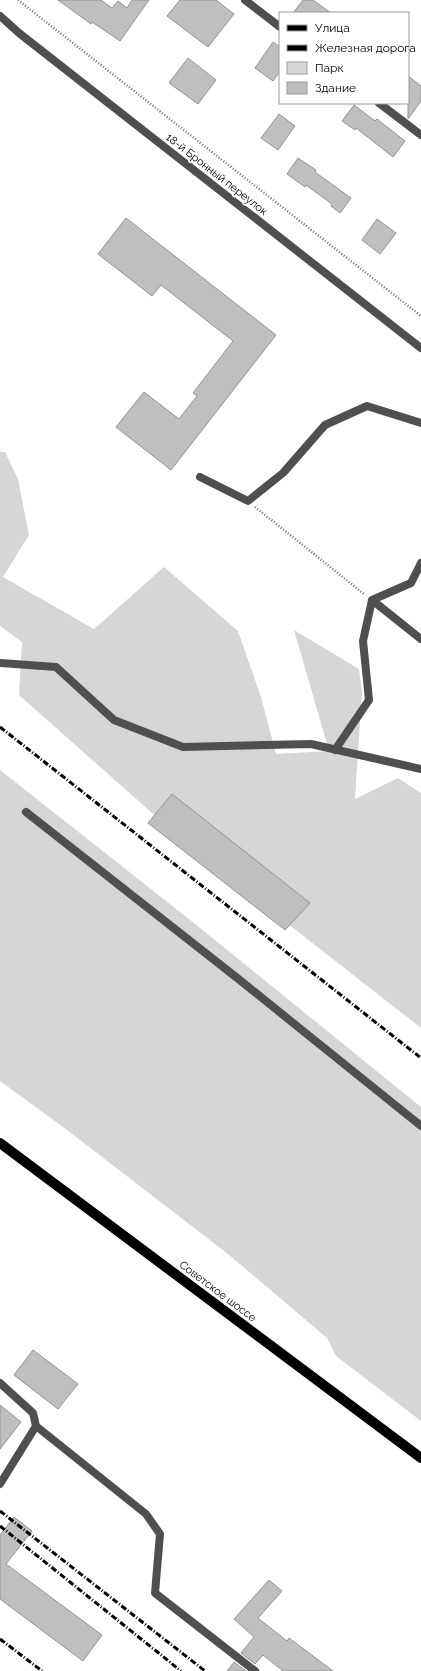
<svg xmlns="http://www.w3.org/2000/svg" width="421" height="1671" font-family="Raleway,sans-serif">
<rect width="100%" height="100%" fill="#fff"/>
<path fill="#d6d6d6" d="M0 452H5L18 479 29 535 3 577 94 629 164 567 238 631 261 697 276 754 329 751 294 630 359 669 362 692 355 799 398 778 421 793V1028L196 852 19 695 22 642 0 626Z
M0 770 194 923 421 1107V1421L336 1356 327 1338 228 1254 67 1130 0 1081Z"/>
<path fill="#bfbfbf" stroke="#939393" d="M58 0H101L112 8 118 1 127 8 132 0H149L120 41 92 22 91 24Z
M180 0H216L234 14 208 47 167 16Z
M303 0H313L331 13H293Z
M273 42 280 47V71L273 81 255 68Z
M188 58 216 80 198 104 169 83Z
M408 76 421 86V101L408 119Z
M354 105 375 121 377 119 405 141 393 157 356 128 355 130 342 121Z
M279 114 295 126 278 150 261 138Z
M298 158 316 170 315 172 351 198 340 213 331 206 332 204 306 185 305 187 287 174Z
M126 218 276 335 171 470 116 427 144 392 179 419 197 396 193 393 233 341 161 285 152 296 98 254Z
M377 219 396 233 380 254 362 240Z
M172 794 310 903 285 930 148 823Z
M33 1350 78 1384 58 1409 14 1375Z
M0 1405 21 1422 0 1449Z
M14 1517 32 1531 6 1564 102 1635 83 1661 0 1599V1535Z
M269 1580 282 1591 258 1618 287 1641 289 1638 333 1671H283L263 1655 255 1664 241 1653 254 1637 234 1619Z
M234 1662 246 1671H227Z"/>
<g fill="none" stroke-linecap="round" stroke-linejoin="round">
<path stroke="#717171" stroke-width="2.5" stroke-dasharray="1 2" stroke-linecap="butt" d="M18 0 421 316
M255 507 364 594"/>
<path stroke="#4f4f4f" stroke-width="8" d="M200 477 248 501 283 473 325 425 367 406 421 423
M372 600 421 639
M0 663 56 667 114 720 183 747 311 744 421 769
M335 750 369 700 363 641 372 600 411 583 421 563
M26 812 241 981 421 1126
M0 1383 33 1413 36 1426 146 1514 160 1534 155 1593 255 1671
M0 1484 36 1426"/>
<path stroke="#4f4f4f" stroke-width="8" d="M245 0 280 27
M379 103 421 135"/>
<path stroke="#4f4f4f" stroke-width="8" d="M0 16 19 33 421 348"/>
<path stroke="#000" stroke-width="10" d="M0 1143 421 1458"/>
<path stroke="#000" stroke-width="3" stroke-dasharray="6 2 1 2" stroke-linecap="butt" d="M0 727 421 1058
M0 1511 205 1671
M0 1526 181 1671
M0 1639 42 1671"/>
</g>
<g text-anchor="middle" stroke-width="3.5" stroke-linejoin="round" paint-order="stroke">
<g font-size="11" fill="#000" stroke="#fff">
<text transform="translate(217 174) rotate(38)" y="4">18-й Бронный переулок</text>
<text transform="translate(218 1291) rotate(37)" y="4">Советское шоссе</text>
</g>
</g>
<rect x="279" y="12" width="130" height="92" fill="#ffffff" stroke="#999999"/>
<rect x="287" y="25" width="20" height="6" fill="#000000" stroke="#999999"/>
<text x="315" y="32" font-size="12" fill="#000000">Улица</text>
<rect x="287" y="45" width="20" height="6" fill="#000000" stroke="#999999"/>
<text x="315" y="52" font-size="12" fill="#000000">Железная дорога</text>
<rect x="287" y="62" width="20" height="12" fill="#d6d6d6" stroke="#999999"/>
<text x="315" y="72" font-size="12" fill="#000000">Парк</text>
<rect x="287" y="82" width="20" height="12" fill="#bfbfbf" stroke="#999999"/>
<text x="315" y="92" font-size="12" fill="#000000">Здание</text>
</svg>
